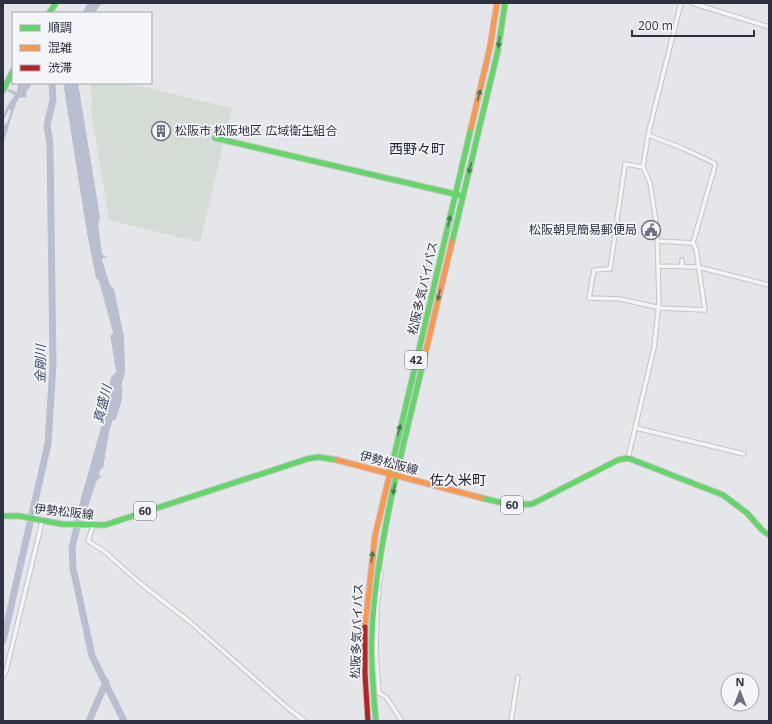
<svg xmlns="http://www.w3.org/2000/svg" width="772" height="724" font-family="'Open Sans','Noto Sans JP',sans-serif">
<rect width="100%" height="100%" fill="#e5e6e9"/>
<path fill="#d4dcd6" d="M90 83H127L232 108 200 242 109 220 91 112 92 97Z"/>
<path fill="#b7bfd0" d="M88 3H102L94 13H82Z
M18 83 32 84 26 92 27 97 19 98 16 103 3 144V126L7 123 11 111 9 109 4 119C3 110 10 102 15 95L7 91 8 89 17 92Z
M65 83H78L100 217 98 225 102 254 107 257 103 258 102 260 110 285 114 289 124 337 125 372 109 433 103 468 100 470 99 475 102 477 99 478 96 482 83 523H74L102 424 111 377 118 370V351L99 281 96 278 86 227 64 88Z"/>
<g fill="none" stroke-linecap="round" stroke-linejoin="round">
<path stroke="#b7bfd0" stroke-width="7" d="M114 337 119 368
M113 417 118 401 119 389
M79 518 72 548 73 568 92 656 124 721
M3 641 48 444 53 365 50 145 47 125 53 100 52 83
M89 721 106 682"/>
<g stroke="#c3c4c7" stroke-width="5.5">
<path id="street" d="M692 3 769 27
M643 167 625 164 610 269 594 270 589 298 620 299 661 308 705 310 696 249 693 243 715 166 714 163 682 148 648 135
M658 241 693 243
M658 266 698 267 769 285
M682 266V260
M636 428 744 454
M628 458 654 348 659 302 657 228 650 183 643 167 648 135 681 3
M93 526 88 541 104 551 140 583 190 622 289 709 305 721
M381 572 377 607 376 654 379 693 386 697 402 721
M3 676 6 671 42 522
M511 721 518 677"/>
</g>
<g stroke="#c3c4c7" stroke-width="7">
<path id="fast" d="M49 13 56 3
M3 90 13 71
M215 138 459 195
M452 242 498 50 505 3
M391 469 471 128
M482 498 511 505 532 504 618 460 628 458 723 495 747 513 762 530 769 535
M3 516H19L61 524 105 525 307 459 318 457 337 460
M376 721C373 692 371 662 372 633 377 541 402 452 423 363"/>
</g>
<g stroke="#c3c4c7" stroke-width="7">
<path id="slow" d="M471 128 490 47 497 3
M423 363 452 242
M337 460 482 498
M365 627 375 536 391 469"/>
</g>
<g stroke="#c3c4c7" stroke-width="7">
<path id="jam" d="M365 627V674L368 721"/>
</g>
<use href="#street" stroke="#f4f4f6" stroke-width="3.5"/>
<use href="#fast" stroke="#63d668" stroke-width="5"/>
<use href="#slow" stroke="#ff974d" stroke-width="5"/>
<use href="#jam" stroke="#b3261e" stroke-width="5"/>
</g>
<defs><path id="oneway-solid" d="M-6-.8H1V-3.2L6.5 0L1 3.2V.8H-6Z"/></defs>
<g fill="#457b53">
<use href="#oneway-solid" transform="translate(499 42) rotate(98)"/>
<use href="#oneway-solid" transform="translate(479 95) rotate(-77)"/>
<use href="#oneway-solid" transform="translate(470 168) rotate(104)"/>
<use href="#oneway-solid" transform="translate(449 221) rotate(-77)"/>
<use href="#oneway-solid" transform="translate(439 295) rotate(103)"/>
<use href="#oneway-solid" transform="translate(399 430) rotate(-77)"/>
<use href="#oneway-solid" transform="translate(394 489) rotate(102)"/>
<use href="#oneway-solid" transform="translate(372 557) rotate(-81)"/>
</g>
<defs>
<g id="building-ring" transform="scale(1)"><circle r="9.5" fill="#f3f5f8" stroke="#6d707c" stroke-width="1.5"/><path d="M-4-6H4V6H1V3H-1V6H-4ZM-2.5-4.3h1.7v1.8h-1.7ZM.8-4.3h1.7v1.8H.8ZM-2.5-1h1.7V.8h-1.7ZM.8-1h1.7V.8H.8Z" fill="#6d707c"/></g>
<g id="civic-ring" transform="scale(1)"><circle r="9.5" fill="#f3f5f8" stroke="#6d707c" stroke-width="1.5"/><path d="M-.6-6.5H3V-4.5H.6V-3L4-1V1h2V6H-6V1h2V-1L-.6-3ZM-1.2 2.5V6h2.4V2.5Z" fill="#6d707c"/></g>
</defs>
<g fill-rule="evenodd">
<use href="#building-ring" x="161" y="131"/>
<use href="#civic-ring" x="651" y="230"/>
</g>
<g text-anchor="middle" stroke-width="3.5" stroke-linejoin="round" paint-order="stroke">
<g fill="#f3f5f8" stroke="#686c78" stroke-width="1">
<rect x="405" y="351" width="22" height="18" rx="3"/>
<rect x="501" y="496" width="22" height="18" rx="3"/>
<rect x="134" y="502" width="22" height="18" rx="3"/>
</g>
<g font-size="11" font-weight="bold" fill="#2d3141">
<text x="416" y="364">42</text>
<text x="512" y="509">60</text>
<text x="145" y="515">60</text>
</g>
<g font-size="12" fill="#2d3141" stroke="#f3f5f8" text-anchor="start">
<text x="175" y="135">松阪市 松阪地区 広域衛生組合</text>
<text x="637" y="234" text-anchor="end">松阪朝見簡易郵便局</text>
</g>
<g font-size="12" fill="#2d3141" stroke="#f3f5f8">
<text transform="translate(423 288) rotate(-77)" y="4">松阪多気バイパス</text>
<text transform="translate(389 463) rotate(15)" y="4">伊勢松阪線</text>
<text transform="translate(64 512) rotate(6)" y="4">伊勢松阪線</text>
<text transform="translate(357 631) rotate(-88)" y="4">松阪多気バイパス</text>
</g>
<g font-size="13" font-style="italic" fill="#3c4b70" stroke="#f3f5f8">
<text transform="translate(40 364) rotate(-89)" y="5">金剛川</text>
<text transform="translate(102 404) rotate(-76)" y="5">真盛川</text>
</g>
<g font-size="14" fill="#1f2332" stroke="#f3f5f8">
<text x="417" y="154">西野々町</text>
<text x="458" y="485">佐久米町</text>
</g>
</g>
<rect width="772" height="724" fill="none" stroke="#2d3141" stroke-width="8"/>
<rect x="12" y="12" width="140" height="72" fill="#f3f5f8" stroke="#a4a7af"/>
<rect x="20" y="25" width="20" height="6" fill="#63d668" stroke="#a4a7af"/>
<text x="48" y="32" font-size="12" fill="#2d3141">順調</text>
<rect x="20" y="45" width="20" height="6" fill="#ff974d" stroke="#a4a7af"/>
<text x="48" y="52" font-size="12" fill="#2d3141">混雑</text>
<rect x="20" y="65" width="20" height="6" fill="#b3261e" stroke="#a4a7af"/>
<text x="48" y="72" font-size="12" fill="#2d3141">渋滞</text>
<g transform="translate(740 692)"><circle r="19" fill="#f3f5f8" stroke="#a4a7af"/>
<path d="M0-3L7 15L0 10L-7 15Z" fill="#6d707c"/>
<text y="-6" font-size="11" font-weight="bold" text-anchor="middle" fill="#2d3141">N</text>
</g>
<path d="M632 30v6h122v-6" fill="none" stroke="#2d3141" stroke-width="2"/>
<text x="638" y="30" font-size="12" fill="#2d3141" stroke="#f3f5f8" stroke-width="3" paint-order="stroke">200 m</text>
</svg>
